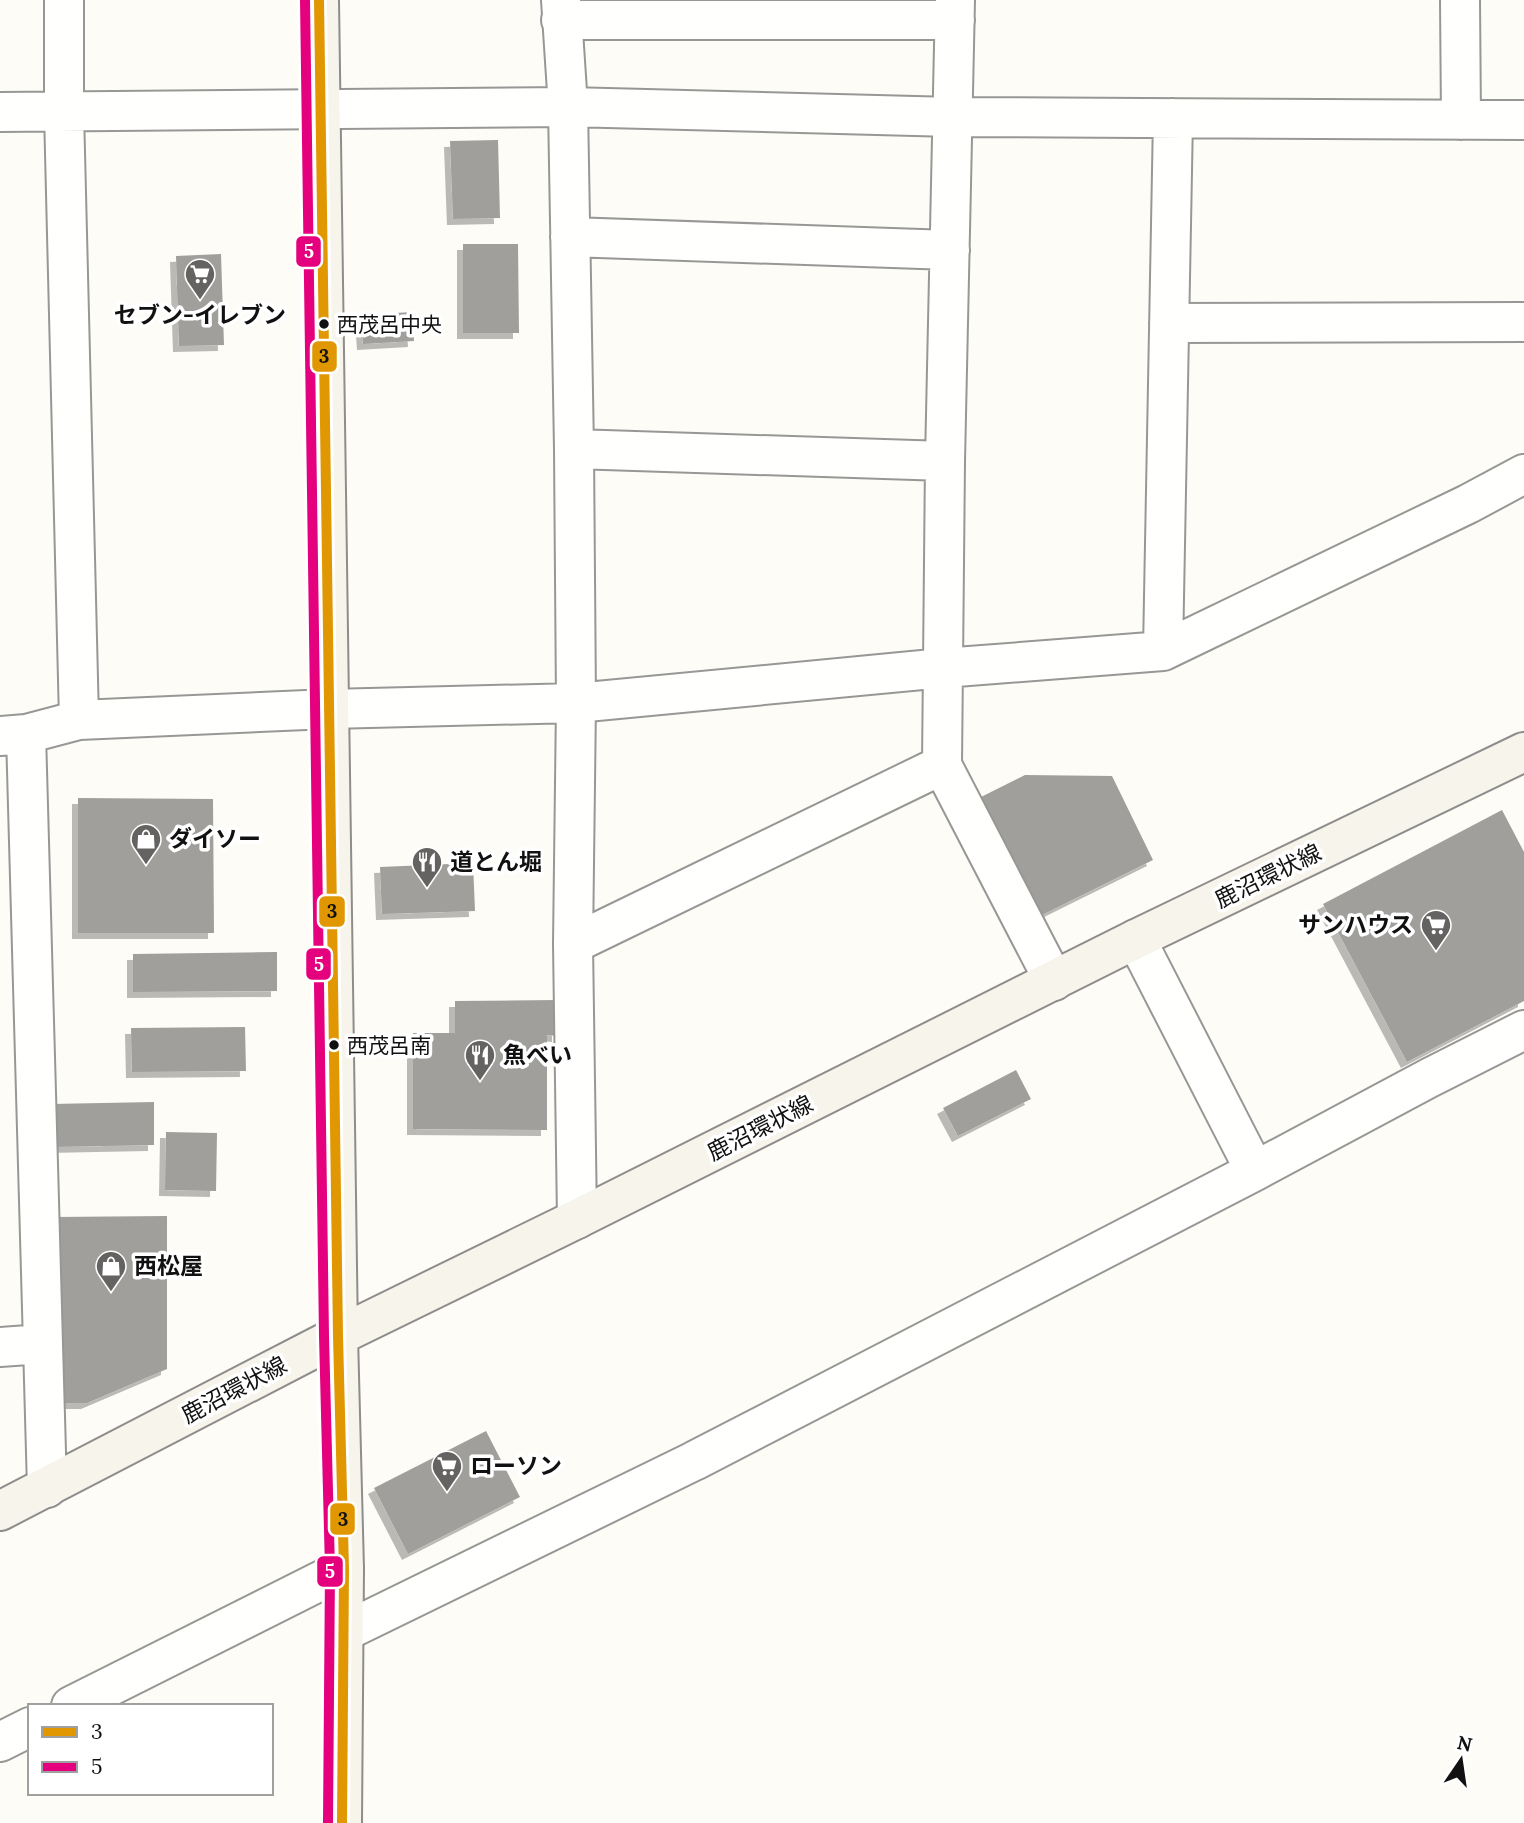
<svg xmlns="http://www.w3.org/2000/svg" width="1524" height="1823" font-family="Lora,'Noto Sans JP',serif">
<defs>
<filter id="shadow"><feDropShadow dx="-6" dy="6" stdDeviation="0" flood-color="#0004"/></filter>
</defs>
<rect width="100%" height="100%" fill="#fdfcf7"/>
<path fill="#a19f9c" filter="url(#shadow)" d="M498 140 500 218 453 219 450 141Z
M463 244H518L519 333H463Z
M221 254 224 345 179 346 176 256Z
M412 312 414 341 363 344 361 315Z
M1025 775 1112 776 1153 860 1038 917 979 798Z
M78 798 213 799 214 933H78Z
M1502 810 1524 852V1001L1407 1062 1323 904Z
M473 863 475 911 382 914 380 867Z
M277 952V991L133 992V954Z
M558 1000V1036L547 1035V1130L413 1129V1033H455V1001Z
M245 1027 246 1071 132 1072 131 1028Z
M1016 1070 1031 1099 958 1136 943 1108Z
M154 1102V1145L52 1147 51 1104Z
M166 1132 217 1133 216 1191 165 1190Z
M167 1216V1369L87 1403H55L54 1217Z
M486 1431 520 1497 408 1554 374 1488Z"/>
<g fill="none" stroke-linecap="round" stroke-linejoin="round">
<g stroke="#979795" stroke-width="42">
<path id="street" d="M64 0V112L79 720
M561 0 568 107 574 449 576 703 573 944 577 1219
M955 0 945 461 942 765 1054 981
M1460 0 1461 120
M561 20H955
M0 112 568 107 953 117 1524 120
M570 237 950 250
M1169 323 1524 322
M574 449 945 461
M1163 651 1173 118
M26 734 47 1488
M0 736 26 734 79 720 329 709 576 703 943 668 1163 651 1468 504 1524 474
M1136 939 1255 1171
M573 944 942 765
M0 1347 42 1344
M344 1632 694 1461 1255 1171 1429 1078 1524 1030
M71 1706 344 1569
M0 1742 30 1727"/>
</g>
<g stroke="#8e8d8b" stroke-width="42">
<path id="secondary" d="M319 0 338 1336 344 1569 342 1823
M0 1511 338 1336 577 1219 1136 939 1524 752"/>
</g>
<use href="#street" stroke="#fffffe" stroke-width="38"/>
<use href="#secondary" stroke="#f6f4eb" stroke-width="38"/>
<g stroke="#fff" stroke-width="16">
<path id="bus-1" d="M319 0 338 1336 344 1569 342 1823"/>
</g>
<g stroke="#fff" stroke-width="16">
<path id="bus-2" d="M305 0 324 1336 330 1569 328 1823"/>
</g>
<use href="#bus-1" stroke="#e09702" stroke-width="10"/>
<use href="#bus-2" stroke="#e5007d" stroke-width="10"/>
</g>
<defs>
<g id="supermarket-pin" transform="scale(1.575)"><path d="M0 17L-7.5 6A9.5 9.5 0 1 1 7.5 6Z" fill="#646362" stroke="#fff"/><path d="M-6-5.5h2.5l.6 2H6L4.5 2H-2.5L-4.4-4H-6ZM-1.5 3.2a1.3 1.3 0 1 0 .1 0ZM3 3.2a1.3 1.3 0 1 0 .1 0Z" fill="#fff"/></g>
<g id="shop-pin" transform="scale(1.575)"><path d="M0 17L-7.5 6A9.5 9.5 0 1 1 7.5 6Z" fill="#646362" stroke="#fff"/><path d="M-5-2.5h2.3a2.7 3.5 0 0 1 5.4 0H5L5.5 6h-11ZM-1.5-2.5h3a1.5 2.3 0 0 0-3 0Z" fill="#fff"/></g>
<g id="restaurant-pin" transform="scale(1.575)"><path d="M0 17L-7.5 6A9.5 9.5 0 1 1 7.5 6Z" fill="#646362" stroke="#fff"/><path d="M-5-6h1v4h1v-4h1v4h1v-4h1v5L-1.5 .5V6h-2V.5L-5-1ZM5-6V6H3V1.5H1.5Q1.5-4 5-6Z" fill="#fff"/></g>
</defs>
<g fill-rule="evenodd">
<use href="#supermarket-pin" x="200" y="274"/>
<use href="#shop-pin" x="146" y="839"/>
<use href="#restaurant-pin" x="427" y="862"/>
<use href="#supermarket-pin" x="1436" y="925"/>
<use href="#restaurant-pin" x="480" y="1055"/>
<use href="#shop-pin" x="111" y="1266"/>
<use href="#supermarket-pin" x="447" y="1466"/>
</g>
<g fill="#111" stroke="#fff" stroke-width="2.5">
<circle cx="324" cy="324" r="6"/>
<circle cx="334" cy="1045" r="6"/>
</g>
<g text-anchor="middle" stroke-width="7" stroke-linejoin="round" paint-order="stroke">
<g font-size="21" fill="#111" stroke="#fff" text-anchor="start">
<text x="337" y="332">西茂呂中央</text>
<text x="347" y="1053">西茂呂南</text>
</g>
<g font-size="23" font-weight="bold" fill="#111" stroke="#fff" text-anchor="start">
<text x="200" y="323" text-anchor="middle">セブン-イレブン</text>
<text x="169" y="847">ダイソー</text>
<text x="450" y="870">道とん堀</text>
<text x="1413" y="933" text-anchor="end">サンハウス</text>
<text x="503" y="1063">魚べい</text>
<text x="134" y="1274">西松屋</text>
<text x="470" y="1474">ローソン</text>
</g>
<g font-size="23" fill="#111" stroke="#fff">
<text transform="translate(1268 876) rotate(-26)" y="8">鹿沼環状線</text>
<text transform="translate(760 1128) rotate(-27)" y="8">鹿沼環状線</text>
<text transform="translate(234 1390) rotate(-28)" y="8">鹿沼環状線</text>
</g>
</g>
<g stroke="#fff" stroke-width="2.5">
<rect x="295" y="235" width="27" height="33" rx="7" fill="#e5007d"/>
<rect x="311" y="340" width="27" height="33" rx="7" fill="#e09702"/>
<rect x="318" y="895" width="28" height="33" rx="7" fill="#e09702"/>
<rect x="305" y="947" width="27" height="34" rx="7" fill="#e5007d"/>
<rect x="329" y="1502" width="27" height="34" rx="7" fill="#e09702"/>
<rect x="316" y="1555" width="28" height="33" rx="7" fill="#e5007d"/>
</g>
<g font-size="19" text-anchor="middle" font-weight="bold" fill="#fff">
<text x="309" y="258">5</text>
<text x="319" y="971">5</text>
<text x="330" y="1578">5</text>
</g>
<g font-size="19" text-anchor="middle" font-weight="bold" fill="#111">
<text x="324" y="363">3</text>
<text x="332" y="918">3</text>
<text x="343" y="1526">3</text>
</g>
<rect x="28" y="1704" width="245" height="91" fill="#ffffff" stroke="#a0a0a0" stroke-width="2"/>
<rect x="42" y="1727" width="35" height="10" fill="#e09702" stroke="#a0a0a0" stroke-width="2"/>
<text x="91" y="1739" font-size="21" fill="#111111">3</text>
<rect x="42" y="1762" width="35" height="10" fill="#e5007d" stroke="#a0a0a0" stroke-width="2"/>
<text x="91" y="1774" font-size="21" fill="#111111">5</text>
<g transform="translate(1461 1760) rotate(13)" stroke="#ffffff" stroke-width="5" paint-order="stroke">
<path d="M0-5L12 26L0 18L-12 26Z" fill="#111111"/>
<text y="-10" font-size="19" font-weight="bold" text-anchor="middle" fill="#111111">N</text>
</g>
</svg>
